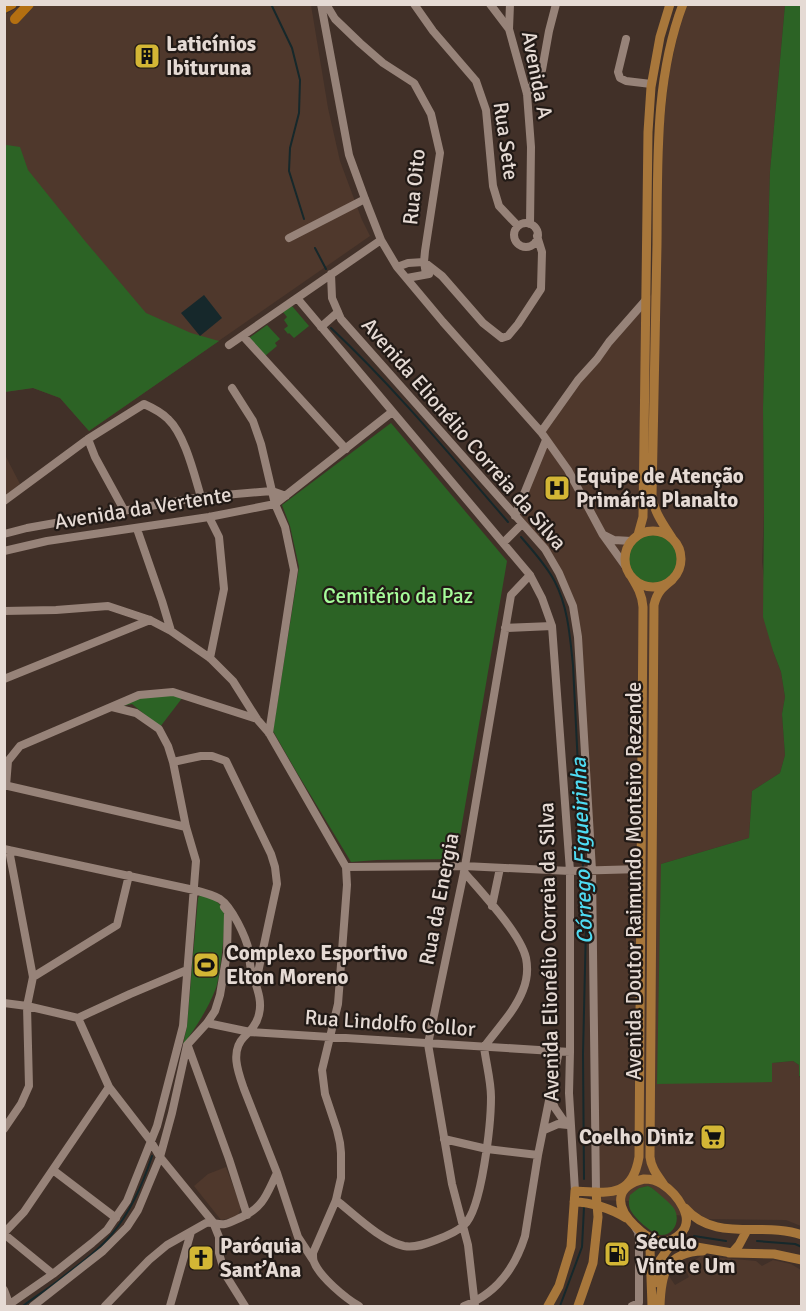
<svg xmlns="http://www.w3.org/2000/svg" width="806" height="1311" font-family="Signika,sans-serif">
<rect width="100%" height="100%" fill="#413028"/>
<path fill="#4f382c" d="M24 4 311 5 328 108 340 161 362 220 370 236 89 431 60 398 33 388 5 392 4 15Z
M687 5H785L770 171 763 408 764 511 762 562 773 651 781 672 785 697 782 714 785 755 780 773 752 791 749 838 661 864 772 1081V1063L793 1061 799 1065V1077L802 1078 801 1226 786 1220 708 1219 676 1215 673 1208 652 1188 648 1186 639 1188 629 1198V1201L597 1200 593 903 573 605 545 549 515 516 546 440 541 432 645 301 660 286 663 129 669 74 678 33Z
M4 453 20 484 5 496H4Z
M226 1167 241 1207 238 1216 231 1218 221 1220 194 1186 208 1174Z
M701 1256 756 1261 762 1266 773 1260 791 1264 801 1270V1306H662L663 1279 669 1276 675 1285 689 1277 684 1267Z"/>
<path fill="#2c6325" d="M785 5H802L801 1077 799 1076V1065L793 1061 772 1063V1082L657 1084 661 864 749 838 752 791 780 773 785 755 782 714 785 697 781 672 773 651 763 617 764 511 763 408 770 171Z
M7 145 20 147 28 170 85 241 146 313 191 333 219 341 89 431 60 398 33 388 5 392 4 146Z
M292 306 309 326 294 338 289 333 288 334 284 329 288 326 284 320 287 317 283 312Z
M267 325 280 339 275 343 277 346 265 356 249 338Z
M391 423 507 561 456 859 377 860 351 862 296 771 273 731 299 567 290 526 282 505Z
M629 559a24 24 0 1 1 48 0a24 24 0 1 1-48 0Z
M173 695 183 697 160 727 132 704 123 706 140 697Z
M200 895C209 897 218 900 223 909 227 918 220 978 216 988 208 1009 196 1027 183 1045L187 1026 198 898Z
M648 1186 652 1188C659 1194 667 1200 673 1207 681 1217 676 1235 661 1235 652 1234 633 1217 630 1209 628 1204 629 1199 630 1195L639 1188Z"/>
<path fill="#16282b" d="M204 295 222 318 200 336 181 313Z"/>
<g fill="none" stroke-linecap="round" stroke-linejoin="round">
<path stroke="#16282b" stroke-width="2" d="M271 4 292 48 300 80 299 113 290 148 289 171 304 219
M315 248 326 269
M331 328C395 388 451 456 508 522
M521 537C533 551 547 566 555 582 568 607 570 637 573 665L583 868
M583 874 586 926 583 1054 584 1179
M694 1236 726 1241
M757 1241 795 1244 802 1247
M23 1306C36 1296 51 1287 64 1276 81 1263 99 1250 112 1234 131 1211 143 1184 152 1156
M560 1306 582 1247 584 1207"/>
<path stroke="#978379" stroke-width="8" d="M321 4 349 155 365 199 381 240 397 267 443 322 541 432 568 470 603 535 626 567
M326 4 335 19 360 43 383 63 414 83 431 114 440 153 425 251 424 262 426 274
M414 4 433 31 476 81 486 110 493 186 499 206 518 226
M490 4 509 29
M510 4 509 29 527 94 531 147 530 224
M626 39 618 72 620 78 626 81 651 84
M527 94 542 70 549 31 556 4
M514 235a12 12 0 1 1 24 0a12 12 0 1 1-24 0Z
M289 238 365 199
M397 267 408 263 424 262 442 276 483 323 502 338 508 336 518 324 541 289 542 252 537 236
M331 274 332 298 341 319 545 549 559 573 573 606 578 637 592 870 596 1192
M407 278 429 274
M297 298 530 575 542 598 552 626 570 871V1052L569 1093 575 1191
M321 327 338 312
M243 336 346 449
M229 345 381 240
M232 388 253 421 261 444 275 504 285 527 294 570 269 733
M541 432 578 380 597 359 609 342 645 301
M88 439 95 457 124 510
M4 501 88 439 144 404C153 408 161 412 168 419 185 435 194 474 201 497
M515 516 546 440
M209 517 219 537 224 589 210 658
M137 529 162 601 171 631
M4 534 27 528 201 497 272 491 286 496
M604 535 614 540 631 541
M503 543 522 524
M4 551 47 541 209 517 275 504 392 412
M4 611 56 610 108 606 150 620 171 631 210 658 233 681 257 719 269 733 346 867 347 885 338 1004 322 1070 325 1094 337 1130 340 1143 341 1153V1178L336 1200 313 1253C313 1255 313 1260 314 1262 320 1277 345 1298 359 1306
M505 628 552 626
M4 679 150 620
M173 762 201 756H212L226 761 271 854 275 867 277 884 256 982
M4 785 186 827
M6 786 8 761 20 746 139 695 173 692 257 719
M4 849 194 890C202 892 213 895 220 899 232 907 246 937 249 951 250 957 249 963 251 969 255 984 263 999 259 1014 257 1024 251 1030 244 1037 230 1051 238 1072 244 1089L277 1173C267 1193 264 1207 242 1217 237 1219 231 1223 225 1224 218 1225 213 1222 206 1223L167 1245 149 1260 105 1306
M346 867 464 866 570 871 641 869
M492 906 500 868
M33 977 117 925 129 875
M4 1003 27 1006 78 1018 130 994 187 970
M78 1018 109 1087 150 1140 160 1157 213 1222 219 1237V1253L225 1274 245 1306
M207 1023 250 1032 570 1052
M188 1046 229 1159 247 1215
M551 1098 555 1108 566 1124
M4 1129 21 1104 29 1086 27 1006 33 977 9 850
M544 1130 558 1124 568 1125
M444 1139 487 1149 538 1155
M53 1170 116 1218
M277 1173 298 1237 313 1260
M336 1200C355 1215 381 1241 404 1246 415 1248 426 1244 436 1240 444 1237 457 1232 464 1225 482 1210 491 1122 491 1097 491 1081 486 1063 484 1047 497 1029 515 1011 523 990 527 980 528 968 526 958 520 933 482 893 464 872
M4 1233 24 1212 109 1087
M4 1234 53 1274
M4 1290 10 1306
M7 1306 53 1274 92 1243 107 1230 127 1201 157 1126 183 1026 196 861 186 827 173 762 168 746 159 729 136 713 112 707
M33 1306 103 1251 127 1227 138 1210 160 1157 172 1113 187 1045 207 1023 215 1011 220 995 227 953 228 912 224 907
M170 1306 191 1232
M464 1306C496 1294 515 1268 525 1236L538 1155 559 1051
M475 1306 468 1245 452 1184 428 1044 464 872 511 595 530 575
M632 1306 639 1303V1239L638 1232 635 1227"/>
<path stroke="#a8773b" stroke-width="9" d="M625 559a28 28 0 1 1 56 0a28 28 0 1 1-56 0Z
M638 535 643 517 648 132 651 87 660 37 670 4
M672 538C663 524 654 512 652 496 654 412 655 328 657 244 658 164 654 80 683 4
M644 1179C651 1179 656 1180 662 1184 676 1193 697 1219 680 1234 664 1249 648 1239 635 1226 615 1207 614 1186 644 1179Z
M664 1185C658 1176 651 1168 650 1157L654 605C657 592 662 588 672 580
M574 1202C591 1202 612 1209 626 1218
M685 1208C715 1243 763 1221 802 1235
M646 1236 650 1249 652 1306
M667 1242 732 1253 774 1254 802 1260
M729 1253H732L739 1245 747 1230
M658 1283 660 1260 675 1239
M548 1306 559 1286 571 1247 575 1191C609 1193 632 1198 639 1157L643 607C642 594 637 586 631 576
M578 1306 593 1263 598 1217 596 1192
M660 1306C661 1275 665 1252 703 1251"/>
<path stroke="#b36f11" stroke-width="10" d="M4 8 12 4
M15 19 29 4"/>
</g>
<defs>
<g id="building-square" transform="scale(1.35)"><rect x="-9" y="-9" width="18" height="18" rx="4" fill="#d3b635" stroke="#221a16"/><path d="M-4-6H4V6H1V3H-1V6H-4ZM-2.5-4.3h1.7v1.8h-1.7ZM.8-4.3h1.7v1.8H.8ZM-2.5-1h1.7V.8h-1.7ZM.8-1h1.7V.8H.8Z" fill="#111"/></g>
<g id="hospital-square" transform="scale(1.35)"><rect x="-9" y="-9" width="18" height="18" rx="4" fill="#d3b635" stroke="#221a16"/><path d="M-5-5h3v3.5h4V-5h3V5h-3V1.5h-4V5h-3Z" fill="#111"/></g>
<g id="stadium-square" transform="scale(1.35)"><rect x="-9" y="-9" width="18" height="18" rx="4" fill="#d3b635" stroke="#221a16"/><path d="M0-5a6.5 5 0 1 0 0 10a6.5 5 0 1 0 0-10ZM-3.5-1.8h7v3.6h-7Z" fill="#111"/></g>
<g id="supermarket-square" transform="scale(1.35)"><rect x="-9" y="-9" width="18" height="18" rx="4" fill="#d3b635" stroke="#221a16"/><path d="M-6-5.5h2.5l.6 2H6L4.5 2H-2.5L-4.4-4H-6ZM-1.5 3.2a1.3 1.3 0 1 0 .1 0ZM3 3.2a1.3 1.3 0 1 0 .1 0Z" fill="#111"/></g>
<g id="fuel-square" transform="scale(1.35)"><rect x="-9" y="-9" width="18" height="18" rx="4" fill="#d3b635" stroke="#221a16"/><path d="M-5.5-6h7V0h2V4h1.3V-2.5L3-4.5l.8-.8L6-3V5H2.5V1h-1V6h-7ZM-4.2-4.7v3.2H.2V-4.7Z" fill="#111"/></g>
<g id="church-square" transform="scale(1.35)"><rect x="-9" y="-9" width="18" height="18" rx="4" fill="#d3b635" stroke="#221a16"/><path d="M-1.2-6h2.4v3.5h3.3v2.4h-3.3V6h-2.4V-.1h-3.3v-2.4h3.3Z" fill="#111"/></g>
</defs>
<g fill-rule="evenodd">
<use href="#building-square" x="147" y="56"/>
<use href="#hospital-square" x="557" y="488"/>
<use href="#stadium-square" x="206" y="965"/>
<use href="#supermarket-square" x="713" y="1137"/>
<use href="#fuel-square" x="617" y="1254"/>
<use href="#church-square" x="201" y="1258"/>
</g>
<g text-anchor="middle" stroke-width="4.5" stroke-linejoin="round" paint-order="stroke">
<g font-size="21" font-weight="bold" fill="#e5dad4" stroke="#221a16" text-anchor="start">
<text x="166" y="51">Laticínios<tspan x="166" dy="24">Ibituruna</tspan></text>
<text x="576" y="483">Equipe de Atenção<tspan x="576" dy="24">Primária Planalto</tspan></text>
<text x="226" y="960">Complexo Esportivo<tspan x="226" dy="24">Elton Moreno</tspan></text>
<text x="694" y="1144" text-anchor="end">Coelho Diniz</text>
<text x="636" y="1249">Século<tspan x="636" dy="24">Vinte e Um</tspan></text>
<text x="220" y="1253">Paróquia<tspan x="220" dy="24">Sant’Ana</tspan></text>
</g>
<g font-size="21" fill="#e5dad4" stroke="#221a16">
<text transform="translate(537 75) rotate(79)" y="7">Avenida A</text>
<text transform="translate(506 141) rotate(82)" y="7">Rua Sete</text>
<text transform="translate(414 187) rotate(-84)" y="7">Rua Oito</text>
<text transform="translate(464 434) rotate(49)" y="7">Avenida Elionélio Correia da Silva</text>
<text transform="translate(143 508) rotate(-9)" y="7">Avenida da Vertente</text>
<text transform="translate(634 881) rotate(-90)" y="7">Avenida Doutor Raimundo Monteiro Rezende</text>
<text transform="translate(439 899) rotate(-79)" y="7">Rua da Energia</text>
<text transform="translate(549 952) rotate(-91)" y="7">Avenida Elionélio Correia da Silva</text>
<text transform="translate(390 1023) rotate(4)" y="7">Rua Lindolfo Collor</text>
</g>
<g font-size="21" fill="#a6fb9a" stroke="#221a16">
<text x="398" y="603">Cemitério da Paz</text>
</g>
<g font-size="22" font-style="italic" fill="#4edbf2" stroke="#221a16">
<text transform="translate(581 851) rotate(-92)" y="8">Córrego Figueirinha</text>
</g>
</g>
<rect width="806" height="1311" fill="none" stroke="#e5dad4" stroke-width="12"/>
</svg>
